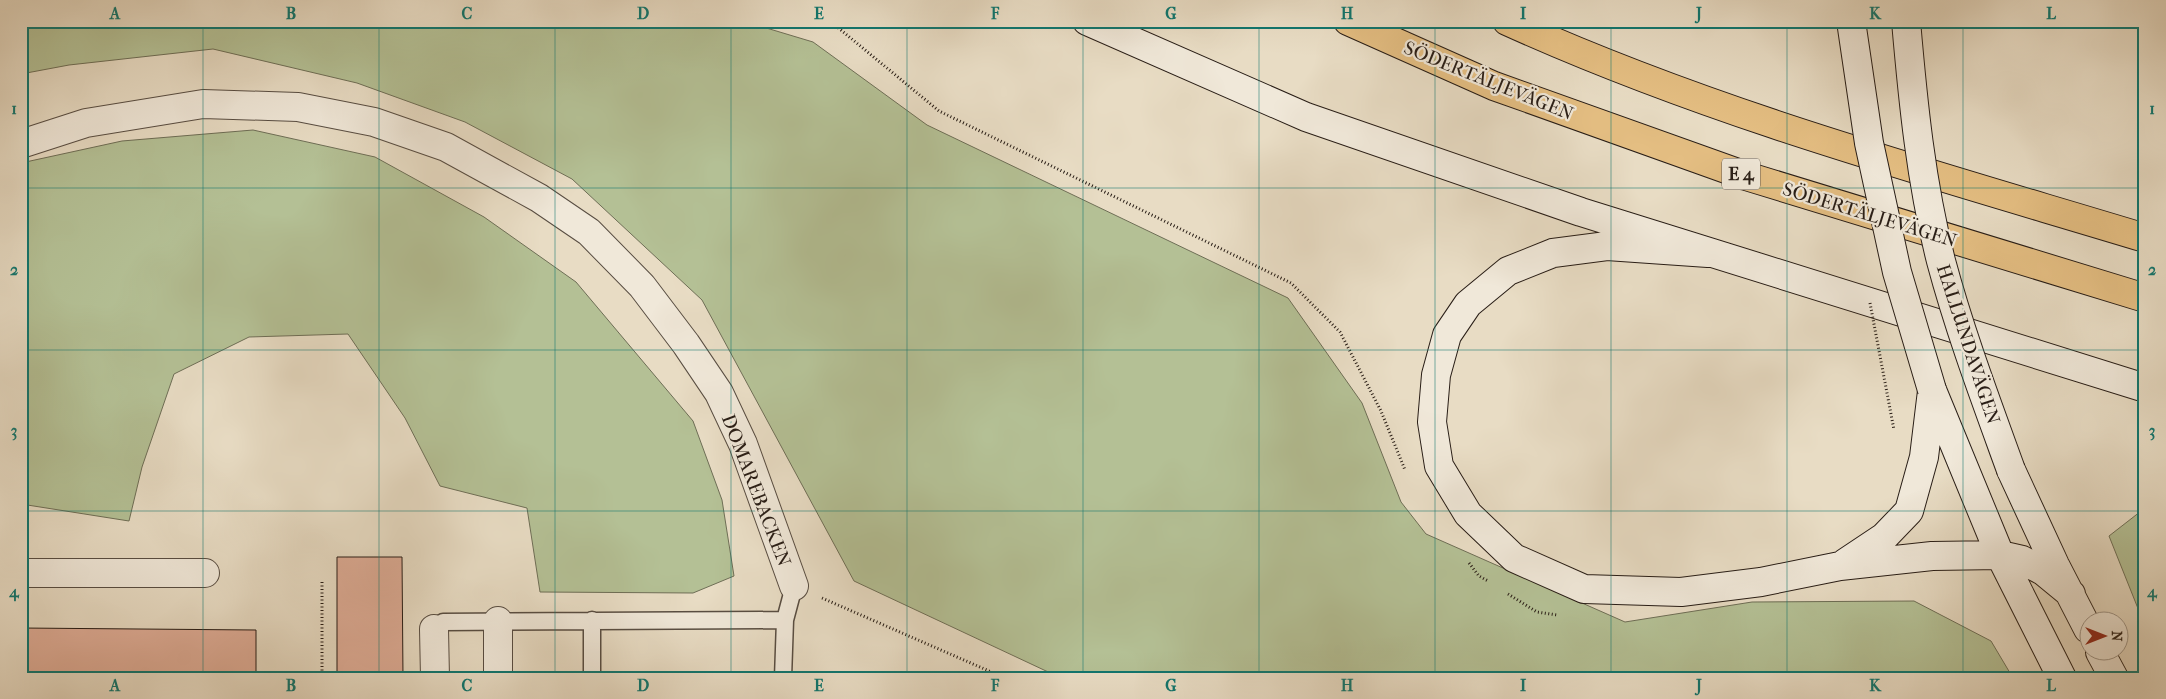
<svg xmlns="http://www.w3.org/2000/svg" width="2166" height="699" font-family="'IM FELL French Canon',serif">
<rect width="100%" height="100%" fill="#e8dcc4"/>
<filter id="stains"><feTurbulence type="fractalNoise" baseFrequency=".004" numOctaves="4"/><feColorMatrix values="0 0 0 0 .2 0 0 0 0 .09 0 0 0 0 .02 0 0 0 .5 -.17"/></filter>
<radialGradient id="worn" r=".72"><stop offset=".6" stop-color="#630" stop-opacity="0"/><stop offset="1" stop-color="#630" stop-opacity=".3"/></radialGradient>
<path fill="#b4c095" stroke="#6e6e56" d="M21 21H743L813 42 927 125 1288 298 1362 403 1401 502 1426 534 1625 622 1752 602 1914 601 1991 641 2013 678H1061L854 581 702 300 572 179 465 122 357 83 213 49 69 65 21 74Z
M253 130 375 157 484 217 576 282 693 421 722 500 734 576 693 593 540 592 527 508 440 486 405 418 348 334 249 337 174 374 142 467 129 521 21 504V163L122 141Z
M2145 508V626L2109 536Z"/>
<path fill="#deac96" stroke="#281d16" d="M337 557H402L403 678H337Z
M21 628 256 630V678H21Z"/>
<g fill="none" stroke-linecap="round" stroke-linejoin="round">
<g stroke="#584d42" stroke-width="19">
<path id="lane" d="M592 620V678
M434 629 443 622 785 620 794 586
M783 678 785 620"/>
</g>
<g stroke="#584d42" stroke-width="30">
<path id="street" d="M21 144 86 123 203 104 298 107 374 122 446 147 539 198 589 232 642 286 686 344 719 393 743 444 794 586
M21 573H205
M498 621V678
M434 629 435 678"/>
</g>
<g stroke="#281d16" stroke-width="30">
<path id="secondary" d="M1087 21 1306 117 1581 212 2145 388
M1708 253 1607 246 1553 253 1508 271 1468 304 1447 335 1436 375 1432 422 1439 466 1468 514 1514 558 1584 589 1681 592 1761 582 1840 566 1932 556 2000 555 2022 560 2043 571 2071 594
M1932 390 2000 555 2062 678
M2011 470 2055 565 2088 629
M1845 563 1884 537 1909 511 1924 457 1932 391
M2100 652 2114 678"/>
</g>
<g stroke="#281d16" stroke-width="30">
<path id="highway" d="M1348 21 1494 86 1746 176 2145 298
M1507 21C1712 114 1930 173 2145 238"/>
</g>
<path stroke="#281d16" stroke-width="3" stroke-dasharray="1 2.5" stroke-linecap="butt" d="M830 21 939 111 1291 283 1340 332 1381 411 1405 470
M1469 563 1479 576 1488 581
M322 582V678
M1508 594 1537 612 1557 615
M822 598 1005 678"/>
<use href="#lane" stroke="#f0e8d9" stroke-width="16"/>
<use href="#street" stroke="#f0e8d9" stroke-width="28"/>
<use href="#secondary" stroke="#f0e8d9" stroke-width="28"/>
<use href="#highway" stroke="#e4be82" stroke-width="28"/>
<g stroke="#281d16" stroke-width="30" stroke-linecap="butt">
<path id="secondary-bridge" d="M1851 21 1869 143 1897 272 1932 390
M1906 21C1913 102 1921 183 1941 261 1960 332 1986 401 2011 470"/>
</g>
<path stroke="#281d16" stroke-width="3" stroke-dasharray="1 2.5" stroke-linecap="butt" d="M1870 303 1894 430"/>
<use href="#secondary-bridge" stroke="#f0e8d9" stroke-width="28"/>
</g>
<path fill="none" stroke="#0f766e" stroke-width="1" stroke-opacity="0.55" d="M203 21V678M379 21V678M555 21V678M731 21V678M907 21V678M1083 21V678M1259 21V678M1435 21V678M1611 21V678M1787 21V678M1963 21V678M21 188H2145M21 350H2145M21 511H2145"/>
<g text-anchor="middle" stroke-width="4.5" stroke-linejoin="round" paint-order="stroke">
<rect fill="#f0e8d9" stroke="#645a50" stroke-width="1" x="1722" y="158.5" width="38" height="31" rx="4"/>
<g font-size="18" font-weight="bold" fill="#281d16">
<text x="1741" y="180">E 4</text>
</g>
<g font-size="19" fill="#281d16" stroke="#f0e8d9">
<text transform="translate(1489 80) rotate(22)" y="7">SÖDERTÄLJEVÄGEN</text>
<text transform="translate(1870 214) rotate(17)" y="7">SÖDERTÄLJEVÄGEN</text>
<text transform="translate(1969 344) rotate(72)" y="7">HALLUNDAVÄGEN</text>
<text transform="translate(757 490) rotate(69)" y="7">DOMAREBACKEN</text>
</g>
</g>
<rect width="2166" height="699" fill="none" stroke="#e8dcc4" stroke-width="55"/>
<g transform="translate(2104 636) rotate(90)"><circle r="24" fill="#f0e8d9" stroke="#a0978b"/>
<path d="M0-4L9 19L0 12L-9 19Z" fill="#8f2418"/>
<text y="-8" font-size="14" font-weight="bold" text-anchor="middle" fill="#281d16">N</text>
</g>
<rect x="28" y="28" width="2110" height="644" fill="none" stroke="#0f766e" stroke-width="2"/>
<g font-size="16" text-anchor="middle" font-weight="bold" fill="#0f766e">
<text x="115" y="19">A</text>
<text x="291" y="19">B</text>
<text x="467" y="19">C</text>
<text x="643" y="19">D</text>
<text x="819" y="19">E</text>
<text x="995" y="19">F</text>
<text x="1171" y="19">G</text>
<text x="1347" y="19">H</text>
<text x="1523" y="19">I</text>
<text x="1699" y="19">J</text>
<text x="1875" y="19">K</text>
<text x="2051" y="19">L</text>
<text x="14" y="114">1</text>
<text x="2152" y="114">1</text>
<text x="14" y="275">2</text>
<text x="2152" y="275">2</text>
<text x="14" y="436">3</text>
<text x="2152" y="436">3</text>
<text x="14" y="597">4</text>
<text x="2152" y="597">4</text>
<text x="115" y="691">A</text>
<text x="291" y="691">B</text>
<text x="467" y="691">C</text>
<text x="643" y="691">D</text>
<text x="819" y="691">E</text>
<text x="995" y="691">F</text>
<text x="1171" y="691">G</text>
<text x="1347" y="691">H</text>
<text x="1523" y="691">I</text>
<text x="1699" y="691">J</text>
<text x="1875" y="691">K</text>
<text x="2051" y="691">L</text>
</g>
<rect width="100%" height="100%" filter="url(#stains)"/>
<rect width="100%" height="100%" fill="url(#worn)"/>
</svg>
